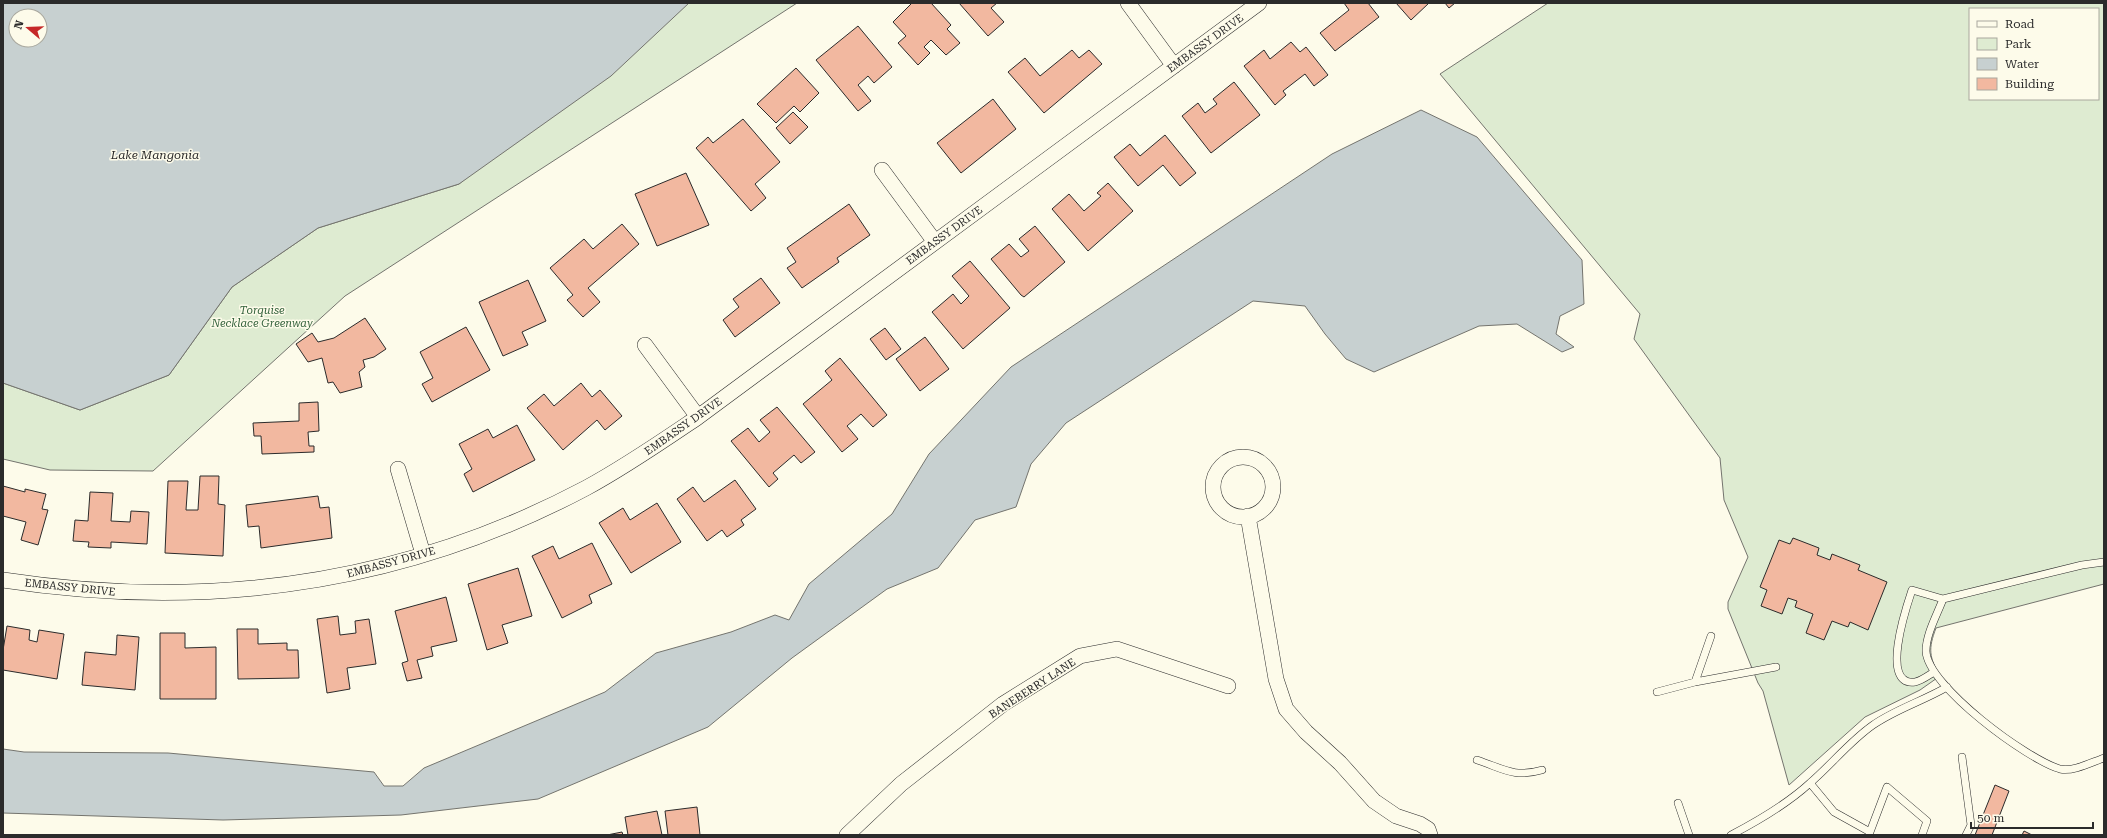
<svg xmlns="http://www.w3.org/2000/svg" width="2107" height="838" font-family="'Roboto Serif',serif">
<rect width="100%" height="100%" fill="#fdfbea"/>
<path fill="#deebd1" stroke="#74746e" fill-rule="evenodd" d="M676 3H797L345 296 153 471 50 470 3 459V383L80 410 169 375 232 287 318 228 459 184Z
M1548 3H2104V584L1936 628C1928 649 1929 657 1940 676L1920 690 1865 717 1789 785 1763 691 1758 683 1728 609V602L1748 557 1724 500 1720 458 1634 339 1640 314 1440 74ZM1970 9H2098V99H1970Z"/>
<path fill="#c7d0d0" stroke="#74746e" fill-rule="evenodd" d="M3 3H689L611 76 459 184 318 228 232 287 169 375 80 410 3 383ZM16 16H40V40H16Z
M1421 110 1477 137 1582 260 1584 304 1560 316 1556 334 1574 347 1562 352 1517 324 1479 326 1374 372 1346 359 1325 334 1305 306 1253 301 1066 423 1031 464 1016 507 975 520 938 568 887 589 792 658 708 727 538 799 401 815 223 820 3 813V749L24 752 168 753 374 772 384 786H403L424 768 605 692 656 653 731 632 775 615 789 620 809 584 892 514 929 454 1011 367 1332 154Z"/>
<path fill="#f2b8a0" stroke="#2b2b2b" d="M912 3H931L951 25 947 29 960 43 946 55 931 40 924 47 930 53 918 65 898 43 906 36 893 22Z
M959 3H997L991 8 1004 22 988 36Z
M1344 3H1368L1379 17 1335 51 1320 33 1349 10Z
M1396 3H1429L1411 20Z
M1445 3H1455L1449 8Z
M858 26 892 67 874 83 868 76 858 85 871 101 858 111 816 60Z
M1291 42 1300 52 1306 47 1328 75 1314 86 1305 74 1283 91 1286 95 1275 105 1244 66 1264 50 1270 59Z
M1072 50 1079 58 1089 50 1102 64 1044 113 1008 72 1025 58 1040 76Z
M796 68 819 93 800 112 794 106 776 123 757 104Z
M1234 82 1260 115 1211 153 1182 116 1198 103 1205 113 1217 104 1213 99Z
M993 99 1016 129 961 173 937 143Z
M793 112 808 127 790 144 776 128Z
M743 119 780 162 755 184 766 198 751 211 696 148 708 137 713 143Z
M1165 135 1196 173 1180 186 1163 165 1138 186 1114 157 1130 144 1140 156Z
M686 173 709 225 657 246 635 194Z
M1108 183 1133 211 1088 251 1052 209 1069 194 1084 211 1101 196 1097 193Z
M849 204 870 235 837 258 839 262 802 288 787 268 796 262 787 248Z
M622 224 639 244 588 288 600 302 583 317 567 300 573 295 550 268 584 239 593 249Z
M1035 226 1065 262 1024 297 1021 295 991 259 1009 244 1021 257 1029 251 1019 239Z
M970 261 1010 308 963 349 932 312 953 294 961 304 969 296 952 276Z
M761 278 780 303 735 337 723 320 739 307 733 299Z
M528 280 546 321 522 332 528 345 503 356 479 302Z
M365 318 386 349 374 357 363 360 365 367 359 372 362 387 340 393 333 382 328 383 322 358 308 362 296 344 312 333 318 342 334 338Z
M466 327 490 370 432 402 422 384 433 378 420 352Z
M885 328 901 349 886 360 870 339Z
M925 337 949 369 920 391 896 359Z
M840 358 887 415 873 427 861 414 847 426 858 439 842 452 803 404 832 380 825 371Z
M581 383 592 397 600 390 622 416 605 430 597 420 563 450 527 408 544 394 554 406Z
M318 402 319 431 308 432 309 446H314V452L262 454 261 436H254L253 423 299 421V403Z
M777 407 815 452 801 463 794 455 773 473 778 479 769 487 731 441 748 428 759 442 770 432 760 420Z
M517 425 535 460 473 492 464 474 472 469 459 444 488 429 493 438Z
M200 476H219L218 504 225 505 223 556 165 553 168 481H188L186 510H198Z
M735 480 756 509 741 520 744 525 727 537 722 530 707 541 677 499 693 487 704 502Z
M3 486 25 492V489L46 494 42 509 48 510 38 545 21 540 26 522 3 516Z
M90 492 113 493 111 521 130 522 131 511 149 512 147 544 111 542V548L88 547 89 542 73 541 75 520 88 521Z
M318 496 320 508 329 507 332 538 261 548 259 526 248 527 246 505Z
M657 503 681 542 631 573 599 523 623 508 630 520Z
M1793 538 1819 548 1817 555 1830 560 1832 554 1860 565 1858 570 1887 582 1868 630 1850 622 1848 627 1832 621 1824 640 1806 633 1813 614 1795 607 1797 601 1788 598 1782 614 1761 606 1767 590 1760 587 1779 540 1790 544Z
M592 543 612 584 589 595 592 603 562 618 532 556 553 546 559 559Z
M518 568 532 616 502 625 508 643 487 650 468 584Z
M446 597 457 641 431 647 433 656 417 660 422 678 407 681 402 663 408 661 395 611Z
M338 616 340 635 356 633 355 621 369 619 376 664 347 668 350 689 327 693 317 619Z
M7 626 30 630 29 640 37 642 39 630 64 634 57 679 3 670V650Z
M237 629H258V644L287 643V650H298L299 678 238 679Z
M160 633H185V648L216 647V699H160Z
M117 635 139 637 135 690 82 685 85 652 116 655Z
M1995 785 2009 791 1992 835H1975Z
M697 807 700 835H668L665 811Z
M657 811 662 835H628L625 817Z
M2024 831 2032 835H2022Z
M622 832 623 835H607Z"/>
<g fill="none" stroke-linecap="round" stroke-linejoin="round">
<g stroke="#2b2b2b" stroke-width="8">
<path id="lane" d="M2104 562 2082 565 1943 599C1937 615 1926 634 1926 651 1927 686 2028 760 2060 769 2073 772 2092 762 2104 758
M1934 672C1929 675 1921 681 1915 682 1879 687 1907 605 1912 590L1943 599
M1695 682 1711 636
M1657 692 1695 682 1776 667
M1962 757 1971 825 1966 835
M1477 760C1504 769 1514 778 1542 770
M1810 783 1834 812 1870 832 1869 835
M1678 803 1689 835
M1870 832 1887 787 1927 821 1922 835
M1731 835C1758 821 1787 804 1810 783 1832 764 1850 741 1873 725 1896 709 1923 701 1947 687"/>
</g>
<g stroke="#2b2b2b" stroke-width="16">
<path id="street" d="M1128 3 1174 66
M882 170 935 242
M645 345 698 417
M1213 487a30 30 0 1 1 60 0a30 30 0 1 1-60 0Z
M398 469 423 554
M1248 516 1276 679 1286 709 1306 732 1340 763 1374 801 1396 816 1420 824 1428 829 1430 835
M3 580C206 611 403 585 586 488 625 467 661 442 698 417L1259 3
M847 835 901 784 1003 704 1080 656 1117 649 1228 686"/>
</g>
<use href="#lane" stroke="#fdfbea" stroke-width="7"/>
<use href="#street" stroke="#fdfbea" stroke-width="15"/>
</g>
<g text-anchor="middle" stroke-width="3" stroke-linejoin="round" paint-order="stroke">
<g font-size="11" fill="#2b2b2b" stroke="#fdfbea">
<text transform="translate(1205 43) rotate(-36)" y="4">EMBASSY DRIVE</text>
<text transform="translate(944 235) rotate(-36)" y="4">EMBASSY DRIVE</text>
<text transform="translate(683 426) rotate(-35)" y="4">EMBASSY DRIVE</text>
<text transform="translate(391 562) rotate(-15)" y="4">EMBASSY DRIVE</text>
<text transform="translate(70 587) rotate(6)" y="4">EMBASSY DRIVE</text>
<text transform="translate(1032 688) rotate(-33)" y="4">BANEBERRY LANE</text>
</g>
<g font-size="11" font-style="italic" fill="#34623c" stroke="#fdfbea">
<text x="262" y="314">Torquise<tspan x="262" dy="13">Necklace Greenway</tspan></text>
</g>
<g font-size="12" font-style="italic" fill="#2b2b2b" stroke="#fdfbea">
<text x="155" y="159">Lake Mangonia</text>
</g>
</g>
<rect width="2107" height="838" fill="none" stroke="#2b2b2b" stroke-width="8"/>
<rect x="1969" y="8" width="130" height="92" fill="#fdfbea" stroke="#a9a89e"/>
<rect x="1977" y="21" width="20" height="6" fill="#fdfbea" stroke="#a9a89e"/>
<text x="2005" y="28" font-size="12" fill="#2b2b2b">Road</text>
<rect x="1977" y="38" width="20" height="12" fill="#deebd1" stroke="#a9a89e"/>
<text x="2005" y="48" font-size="12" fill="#2b2b2b">Park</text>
<rect x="1977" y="58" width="20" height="12" fill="#c7d0d0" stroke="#a9a89e"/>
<text x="2005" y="68" font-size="12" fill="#2b2b2b">Water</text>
<rect x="1977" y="78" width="20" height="12" fill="#f2b8a0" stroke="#a9a89e"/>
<text x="2005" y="88" font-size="12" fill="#2b2b2b">Building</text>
<g transform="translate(28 28) rotate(289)"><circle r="19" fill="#fdfbea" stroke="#a9a89e"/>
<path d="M0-3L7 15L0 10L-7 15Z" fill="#c62828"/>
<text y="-6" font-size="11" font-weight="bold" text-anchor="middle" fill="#2b2b2b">N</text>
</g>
<path d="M1971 822v6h122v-6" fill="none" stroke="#2b2b2b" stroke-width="2"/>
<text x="1977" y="822" font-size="12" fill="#2b2b2b" stroke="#fdfbea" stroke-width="3" paint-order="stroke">50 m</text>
</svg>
